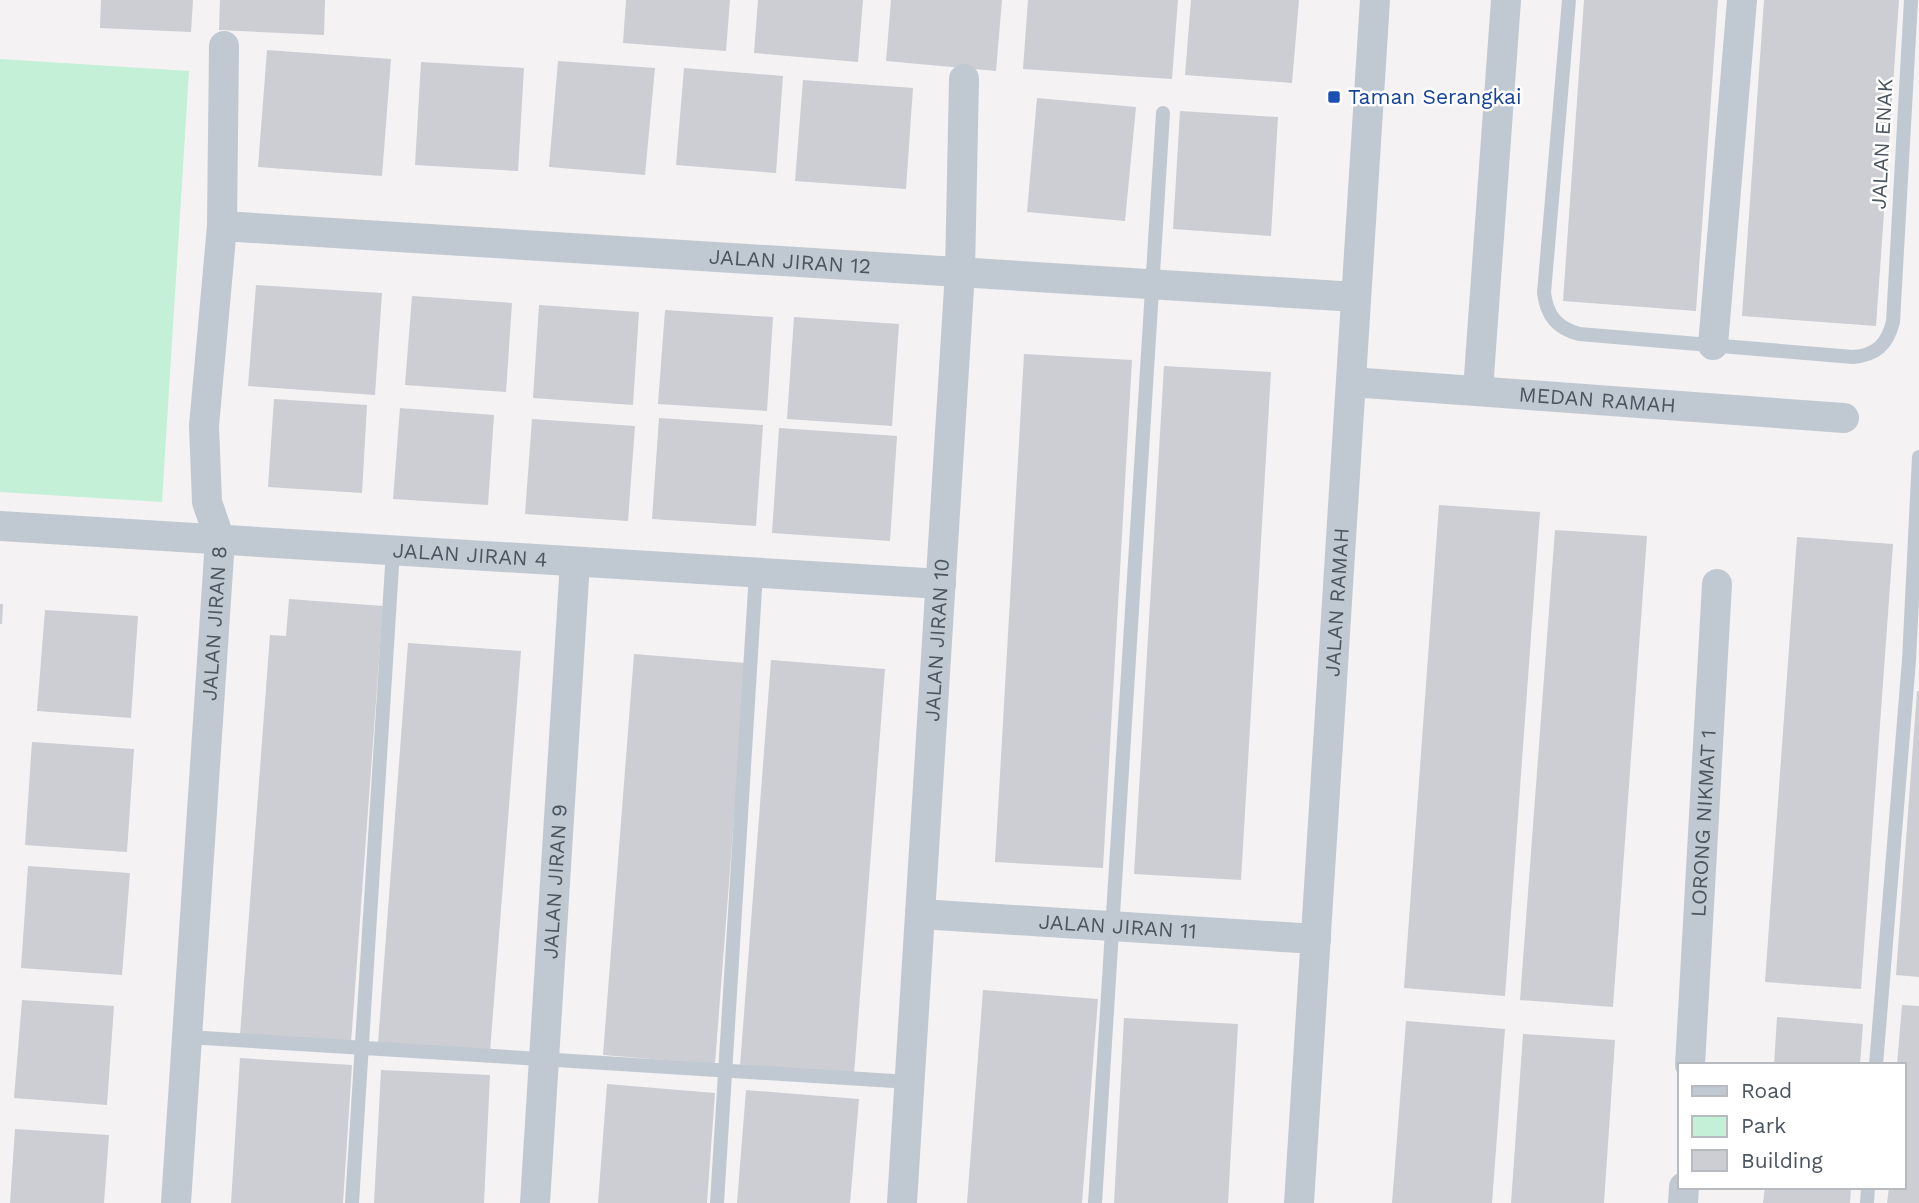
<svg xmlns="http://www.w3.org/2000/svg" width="1919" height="1203" font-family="'Work Sans',sans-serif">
<rect width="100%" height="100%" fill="#f4f2f2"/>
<path fill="#c3f0d6" d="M0 59 189 71 162 502 0 492Z"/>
<path fill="#ccced4" d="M101 0H193L191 32 100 28Z
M220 0H325L324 35 219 30Z
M626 0H730L726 51 623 43Z
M758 0H863L858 62 754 53Z
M891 0H1002L996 71 886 61Z
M1028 0H1178L1172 79 1023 69Z
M1191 0H1299L1292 83 1185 75Z
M1584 0H1718L1696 311 1563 301Z
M1764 0H1899L1876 326 1742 316Z
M267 50 391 59 382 176 258 167Z
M558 61 655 68 645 175 549 167Z
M421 62 524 68 518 171 415 165Z
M684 68 783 76 776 173 676 165Z
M803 80 913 88 906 189 795 181Z
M1037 98 1136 107 1125 221 1027 212Z
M1180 111 1278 117 1271 236 1173 229Z
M256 285 382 293 375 395 248 386Z
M412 296 512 303 506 392 405 385Z
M539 305 639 312 633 405 533 398Z
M665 310 773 317 767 411 658 404Z
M794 317 899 324 892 426 787 419Z
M1024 354 1132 360 1103 868 995 862Z
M1164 366 1271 372 1241 880 1134 874Z
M274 399 367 405 362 493 268 487Z
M400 408 494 415 488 505 393 499Z
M659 418 763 425 756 526 652 519Z
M532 419 635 426 628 521 525 514Z
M779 428 897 436 890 541 772 533Z
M1439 505 1540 512 1505 996 1404 988Z
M1555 530 1647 536 1613 1007 1520 1000Z
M1797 537 1893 544 1861 989 1765 982Z
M289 599 383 606 351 1043 240 1035 270 635 286 636Z
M0 604H3L2 624H0Z
M45 610 138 616 131 718 37 711Z
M408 643 521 651 490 1052 378 1043Z
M634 654 746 663 715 1064 603 1055Z
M771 660 885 669 854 1075 740 1066Z
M1917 691H1919V977L1896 975Z
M32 742 134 749 127 852 25 845Z
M28 866 130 873 122 975 21 968Z
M983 990 1098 999 1082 1203H967Z
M22 1000 114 1006 107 1105 14 1098Z
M1902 1005 1919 1006V1203H1887L1889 1187H1903V1065H1897Z
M1777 1017 1863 1024 1860 1065H1774Z
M1124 1018 1238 1024 1228 1203H1114Z
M1406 1021 1505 1029 1492 1203H1392Z
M1523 1034 1615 1040 1604 1203H1511Z
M240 1058 352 1065 343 1203H231Z
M381 1070 490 1075 484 1203H374Z
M607 1084 715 1093 707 1203H598Z
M746 1090 859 1099 850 1203H737Z
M15 1129 109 1135 104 1203H10Z
M1765 1187H1851L1850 1203H1763Z"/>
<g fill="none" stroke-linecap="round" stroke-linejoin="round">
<path stroke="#c0c9d1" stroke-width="14" d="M1569 0 1544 293C1547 316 1557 328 1579 334L1853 357C1876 355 1887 345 1893 322L1911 0
M188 1037 910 1082
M1876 1065 1909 660 1919 457
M352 1203 393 550
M717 1203 756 573
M1095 1203 1163 113
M1867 1203 1868 1187"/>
<g stroke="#c0c9d1" stroke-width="30">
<path id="s1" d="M222 226 1356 297"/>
<path d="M1713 345 1742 0"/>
<path id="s2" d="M1351 382 1844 418"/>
<path d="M1478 390 1506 0"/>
<path id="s3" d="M0 526 941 584"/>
<path id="s4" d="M920 914 1316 939"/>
<path id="s5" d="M1690 1065 1717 584"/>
<path id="s6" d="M176 1203 220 540 207 502 204 426 222 226 224 46"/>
<path id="s7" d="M535 1203 575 562"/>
<path id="s8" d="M902 1203 960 272 964 79"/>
<path id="s9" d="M1299 1203 1375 0"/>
<path d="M1683 1203 1684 1187"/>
</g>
</g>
<rect fill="#1a4fb4" stroke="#fff" stroke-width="2.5" x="1327" y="90" width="14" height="14" rx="3.5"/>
<g text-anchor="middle" stroke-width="5" stroke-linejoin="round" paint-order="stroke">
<g font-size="21" fill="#164399" stroke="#fff" text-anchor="start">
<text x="1348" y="104">Taman Serangkai</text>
</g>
<g font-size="21" fill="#4a5560" stroke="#fff">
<text transform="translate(1882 144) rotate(-87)" y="7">JALAN ENAK</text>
<text dy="7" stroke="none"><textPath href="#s1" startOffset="569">JALAN JIRAN 12</textPath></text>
<text dy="7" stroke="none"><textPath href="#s2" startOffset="247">MEDAN RAMAH</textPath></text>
<text dy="7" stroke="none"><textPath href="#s3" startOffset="471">JALAN JIRAN 4</textPath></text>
<text dy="7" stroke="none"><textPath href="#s9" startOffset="602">JALAN RAMAH</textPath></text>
<text dy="7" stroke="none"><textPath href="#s6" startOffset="581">JALAN JIRAN 8</textPath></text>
<text dy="7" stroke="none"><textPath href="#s8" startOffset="564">JALAN JIRAN 10</textPath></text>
<text dy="7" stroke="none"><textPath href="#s5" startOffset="242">LORONG NIKMAT 1</textPath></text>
<text dy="7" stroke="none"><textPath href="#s7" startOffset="322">JALAN JIRAN 9</textPath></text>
<text dy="7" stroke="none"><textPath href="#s4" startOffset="198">JALAN JIRAN 11</textPath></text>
</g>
</g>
<rect x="1678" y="1063" width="228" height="126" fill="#ffffff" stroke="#b7bbbf" stroke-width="2"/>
<rect x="1692" y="1086" width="35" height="10" fill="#c0c9d1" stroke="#b7bbbf" stroke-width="2"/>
<text x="1741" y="1098" font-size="21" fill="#4a5560">Road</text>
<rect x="1692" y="1116" width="35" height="21" fill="#c3f0d6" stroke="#b7bbbf" stroke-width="2"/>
<text x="1741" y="1133" font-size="21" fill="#4a5560">Park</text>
<rect x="1692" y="1150" width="35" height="21" fill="#ccced4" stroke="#b7bbbf" stroke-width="2"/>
<text x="1741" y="1168" font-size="21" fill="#4a5560">Building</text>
</svg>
